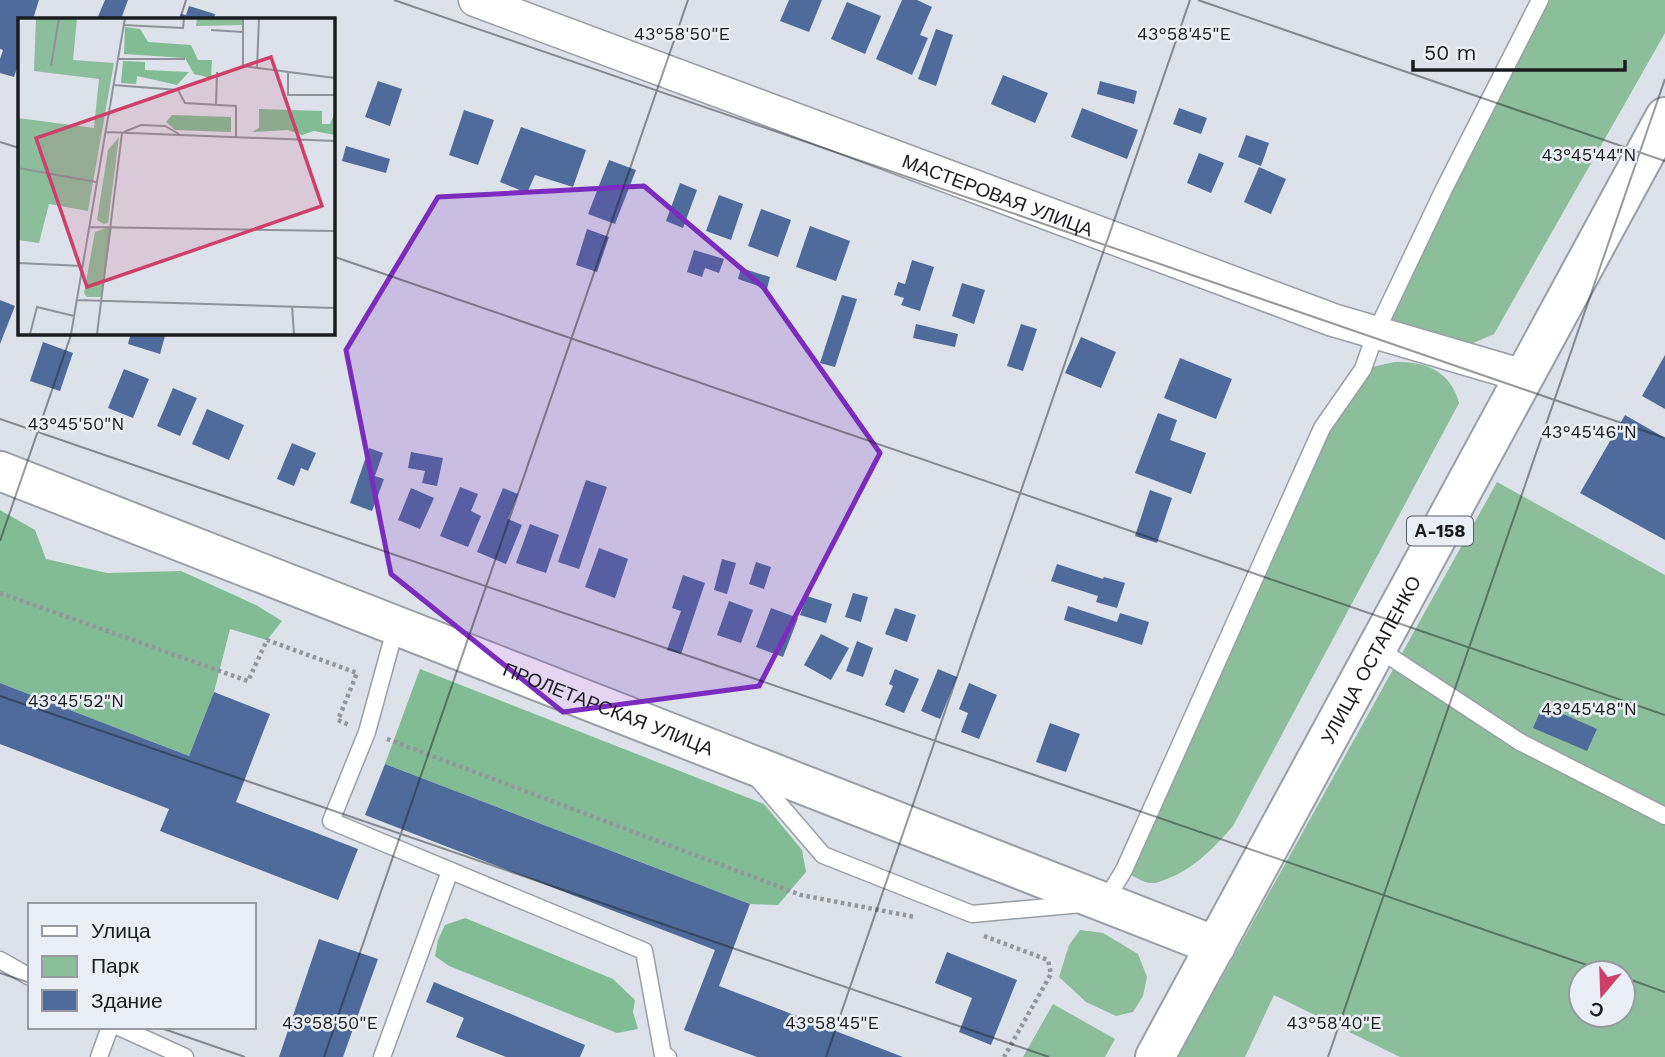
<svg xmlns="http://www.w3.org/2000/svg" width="1665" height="1057" font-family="'Work Sans',sans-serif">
<rect width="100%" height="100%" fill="#dce1ea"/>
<path fill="#8cbe9b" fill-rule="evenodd" d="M1543 0H1665V33L1494 334 1471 344 1376 332Z
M1395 362C1425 361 1451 371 1459 403L1233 826C1214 848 1193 870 1164 880 1161 881 1157 883 1154 883 1143 884 1132 875 1124 870L1322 428 1363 369Z
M1497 482 1665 575V1057H1400L1274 995 1245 1057H1178ZM1581 973H1623V1015H1581Z
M1080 930 1103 933 1138 954 1147 977 1143 996 1133 1012 1116 1016 1086 1002 1059 977 1069 945Z
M1053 1004 1115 1039 1105 1057H1023Z"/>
<path fill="#81bc94" d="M0 510 35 530 46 559 107 573 181 571 256 605 282 621 267 640 230 629 214 692 189 756 0 683Z
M420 669 764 804 802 850 806 872 778 905 750 904 385 764Z
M465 918 613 979 635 1000 633 1012 638 1029 617 1033 449 966 435 956 438 940 445 925Z"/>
<path fill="#4e6b9b" d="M0 0H39L33 19H19V62L14 77 0 73V59L3 50 0 49Z
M105 0H128L121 19H97Z
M789 0H822L809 32 780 21Z
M902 0H917L932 7 920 35 928 38 912 75 876 59Z
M847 2 881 16 865 54 831 39Z
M189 6 215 14 214 19H179L181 14 186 15Z
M936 29 953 35 936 86 918 79Z
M1003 75 1048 93 1035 123 991 104Z
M378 81 402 89 390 126 365 117Z
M1100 81 1137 91 1134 104 1097 94Z
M1082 108 1138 130 1127 159 1071 137Z
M1179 108 1207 118 1201 134 1173 124Z
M464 110 494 120 478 165 449 155Z
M521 127 586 150 573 187 535 175 527 193 500 182Z
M1246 135 1269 143 1261 166 1238 157Z
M346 146 390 159 386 173 342 161Z
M1199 153 1224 163 1211 193 1187 183Z
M609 160 636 170 615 224 588 214Z
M1259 167 1286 179 1271 214 1244 202Z
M680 183 697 190 683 228 666 221Z
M719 195 743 204 731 240 706 231Z
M761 209 791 220 778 257 748 246Z
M810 226 850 241 836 281 796 267Z
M587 229 609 237 597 272 576 265Z
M694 250 724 259 719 273 705 268 702 277 687 272Z
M912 260 934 267 920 311 901 305 904 298 894 295 898 282 905 284Z
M741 268 770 277 767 289 738 279Z
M962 283 985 290 974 324 952 316Z
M842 295 857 299 835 367 820 363Z
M0 300 15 306 0 344Z
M916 324 958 334 955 347 913 338Z
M1021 324 1037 329 1023 371 1007 366Z
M131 332H153L165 336 160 354 128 344Z
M1081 337 1116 352 1101 388 1065 373Z
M43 342 73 353 60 391 30 381Z
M1665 355V409L1642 396Z
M1180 358 1232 379 1216 419 1164 398Z
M124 369 149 379 133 418 108 408Z
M173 388 197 398 180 436 157 426Z
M207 409 244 425 229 460 192 444Z
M1158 413 1177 420 1170 440 1206 453 1191 494 1135 473Z
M1625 415 1665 438V540L1580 493Z
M292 443 316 453 308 471 301 468 294 486 277 479Z
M369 448 383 453 375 476 384 479 372 511 350 503Z
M411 452 443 458 437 486 422 483 425 471 408 468Z
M586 480 607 487 579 569 558 562Z
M460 487 478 494 471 511 481 516 468 547 440 536Z
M411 488 434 498 420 529 398 520Z
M503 488 518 494 508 519 522 525 506 564 477 552Z
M1150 490 1172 498 1157 543 1135 536Z
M530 524 559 535 546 573 516 563Z
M599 548 628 559 615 598 585 587Z
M722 559 736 563 727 594 714 590Z
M756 562 771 567 764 589 749 584Z
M1057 564 1103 579 1104 577 1125 583 1117 608 1096 602 1098 596 1051 581Z
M683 575 705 583 681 654 667 650 681 611 672 608Z
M853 593 868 597 861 622 845 617Z
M807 596 832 604 826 623 800 615Z
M729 601 753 610 741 643 717 635Z
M1068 606 1117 622 1120 613 1149 622 1142 645 1064 620Z
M771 608 798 618 783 657 756 647Z
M895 608 916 615 907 642 885 634Z
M821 634 849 648 831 680 804 665Z
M857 641 873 648 863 677 846 671Z
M895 669 919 679 904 713 885 705 893 686 889 684Z
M938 669 957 677 940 719 921 711Z
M0 683 189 756 214 692 270 714 236 802 358 849 338 900 160 831 169 809 0 744Z
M969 683 997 695 979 739 961 732 968 713 959 709Z
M1543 705 1597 729 1587 751 1533 728Z
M1050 723 1080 734 1066 772 1036 762Z
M385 764 750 904 719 986 903 1057H757L684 1030 715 950 365 815Z
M319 939 378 959 343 1057H279Z
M947 952 1017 980 991 1045 959 1032 972 998 935 983Z
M434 982 585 1045 580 1057H506L456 1037 464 1018 426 1002Z"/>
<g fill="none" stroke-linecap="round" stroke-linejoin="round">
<g stroke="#9a9fa6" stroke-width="19">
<path id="service" d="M396 626 367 732 331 821 644 951 663 1055 668 1057
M1377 648 1520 742 1665 816
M756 777 823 855 972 914 1082 904
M1104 903 1124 870 1322 428 1363 369 1376 332 1444 189 1540 0
M0 960 30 977
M119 1027 185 1057
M99 1057 110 1027
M382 1057 450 871"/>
</g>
<g stroke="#9a9fa6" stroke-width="35">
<g id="minor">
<path id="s1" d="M475 0 1333 320 1524 376"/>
</g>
</g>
<g stroke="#9a9fa6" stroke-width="42">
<g id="tertiary">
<path id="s2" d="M0 471 1216 946"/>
</g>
</g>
<g stroke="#9a9fa6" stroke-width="42">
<g id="primary">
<path id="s3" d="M1155 1057 1665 117"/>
</g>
</g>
<path stroke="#93979d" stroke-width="4.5" stroke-dasharray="3.5 3.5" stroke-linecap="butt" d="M0 593 248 681 267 640 357 673 338 720 349 725
M387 739 801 895 915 917
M984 936 1048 960 1051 974 1004 1057"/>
<use href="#service" stroke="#fff" stroke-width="16"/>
<use href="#minor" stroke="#fff" stroke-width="32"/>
<use href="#tertiary" stroke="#fff" stroke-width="38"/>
<use href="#primary" stroke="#fff" stroke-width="38"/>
</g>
<path fill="#7b2cbf" fill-opacity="0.2" stroke="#7b2cbf" stroke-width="5" stroke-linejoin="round" d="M644 186 763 287 880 453 759 686 563 712 391 574 346 350 438 197Z"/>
<path fill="none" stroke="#1b1c1f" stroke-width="2" stroke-opacity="0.45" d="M394 0 1665 438M1198 0 1665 161M180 19 186 0M0 142 19 148M332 256 1665 715M0 419 1610 973M0 541 72 332M0 696 1049 1057M0 973 30 983M1623 977 1665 992M158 1027 245 1057M324 1057 688 0M826 1057 1190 0M1328 1057 1665 79"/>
<g text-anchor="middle" stroke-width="5" stroke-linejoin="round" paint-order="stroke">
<rect fill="#eaeff7" stroke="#595b60" stroke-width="2" x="1407" y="516.5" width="66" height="29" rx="5"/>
<g font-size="18" font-weight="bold" fill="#1b1c1f">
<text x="1440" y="537">А-158</text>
</g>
<g font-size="19" fill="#1b1c1f" stroke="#eaeff7">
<text dy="7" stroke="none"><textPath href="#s1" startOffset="558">МАСТЕРОВАЯ УЛИЦА</textPath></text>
<text dy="7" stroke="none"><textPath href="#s3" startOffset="452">УЛИЦА ОСТАПЕНКО</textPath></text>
<text dy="7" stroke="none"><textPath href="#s2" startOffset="653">ПРОЛЕТАРСКАЯ УЛИЦА</textPath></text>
</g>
</g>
<g transform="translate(18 18)">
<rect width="317" height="317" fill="#dce1ea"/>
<path d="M18 0H59L55 42 96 45 70 193 31 186 21 225 0 222V100L76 110 81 61 16 53ZM179 0H225V7L178 8ZM101 119 90 205 86 206 79 202 90 132ZM94 208 84 279H69L66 275 77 214Z" fill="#8cbe9b"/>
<path d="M107 9 122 11 130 24 173 27 180 42H194L193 60 176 56 167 40 106 36ZM105 43 127 44V52L171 54 159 67 119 58 118 66 103 65ZM241 91 304 93V106H312L317 94V117L296 113 284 117 270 112 234 114 241 110ZM154 97 213 99V114L157 112 148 104Z" fill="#81bc94"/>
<path fill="none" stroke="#8f9299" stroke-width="2" d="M107 0H151M225 0V48L317 60M105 7 165 10 166 0M193 12 225 14M99 41H167M33 48 41 0M239 49 241 0M270 55V77H317M95 67 160 72 167 85 218 88V119M198 87 199 54M87 114 317 123M106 114 123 107 147 108 161 116M0 150 78 164M71 209 317 213M0 245 64 248M59 282 317 290M274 288 276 316M12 316 19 289 56 298M53 316 107 0M79 316 104 115"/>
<path fill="#ce4069" fill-opacity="0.15" stroke="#ce4069" stroke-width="3.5" d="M253 39 304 188 69 269 18 120Z"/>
<rect width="317" height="317" fill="none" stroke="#1b1c1f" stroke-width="3.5"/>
</g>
<g font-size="18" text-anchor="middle" fill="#1b1c1f" stroke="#eaeff7" stroke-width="5" stroke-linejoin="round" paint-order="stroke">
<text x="682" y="40">43°58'50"E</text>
<text x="1184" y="40">43°58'45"E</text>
<text x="1589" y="161">43°45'44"N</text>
<text x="76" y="430">43°45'50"N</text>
<text x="1589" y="438">43°45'46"N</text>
<text x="76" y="707">43°45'52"N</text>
<text x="1589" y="715">43°45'48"N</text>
<text x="330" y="1029">43°58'50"E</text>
<text x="832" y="1029">43°58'45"E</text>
<text x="1334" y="1029">43°58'40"E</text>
</g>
<rect x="28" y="903" width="228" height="126" fill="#eaeff7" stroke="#979ba1" stroke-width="2"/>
<rect x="42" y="926" width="35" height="10" fill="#ffffff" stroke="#979ba1" stroke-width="2"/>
<text x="91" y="938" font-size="21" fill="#1b1c1f">Улица</text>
<rect x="42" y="956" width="35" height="21" fill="#8cbe9b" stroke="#979ba1" stroke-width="2"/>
<text x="91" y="973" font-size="21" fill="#1b1c1f">Парк</text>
<rect x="42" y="990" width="35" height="21" fill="#4e6b9b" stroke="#979ba1" stroke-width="2"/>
<text x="91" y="1008" font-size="21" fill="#1b1c1f">Здание</text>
<g transform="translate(1602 994) rotate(199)"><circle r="33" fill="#eaeff7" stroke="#979ba1" stroke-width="2"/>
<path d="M0-5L12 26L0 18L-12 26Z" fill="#ce4069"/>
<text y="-10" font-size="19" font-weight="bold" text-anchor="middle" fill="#1b1c1f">С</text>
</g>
<path d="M1413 60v10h212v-10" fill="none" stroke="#1b1c1f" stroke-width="3.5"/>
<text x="1424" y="60" font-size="21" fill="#1b1c1f" stroke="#eaeff7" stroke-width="5" paint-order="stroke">50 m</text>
</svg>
